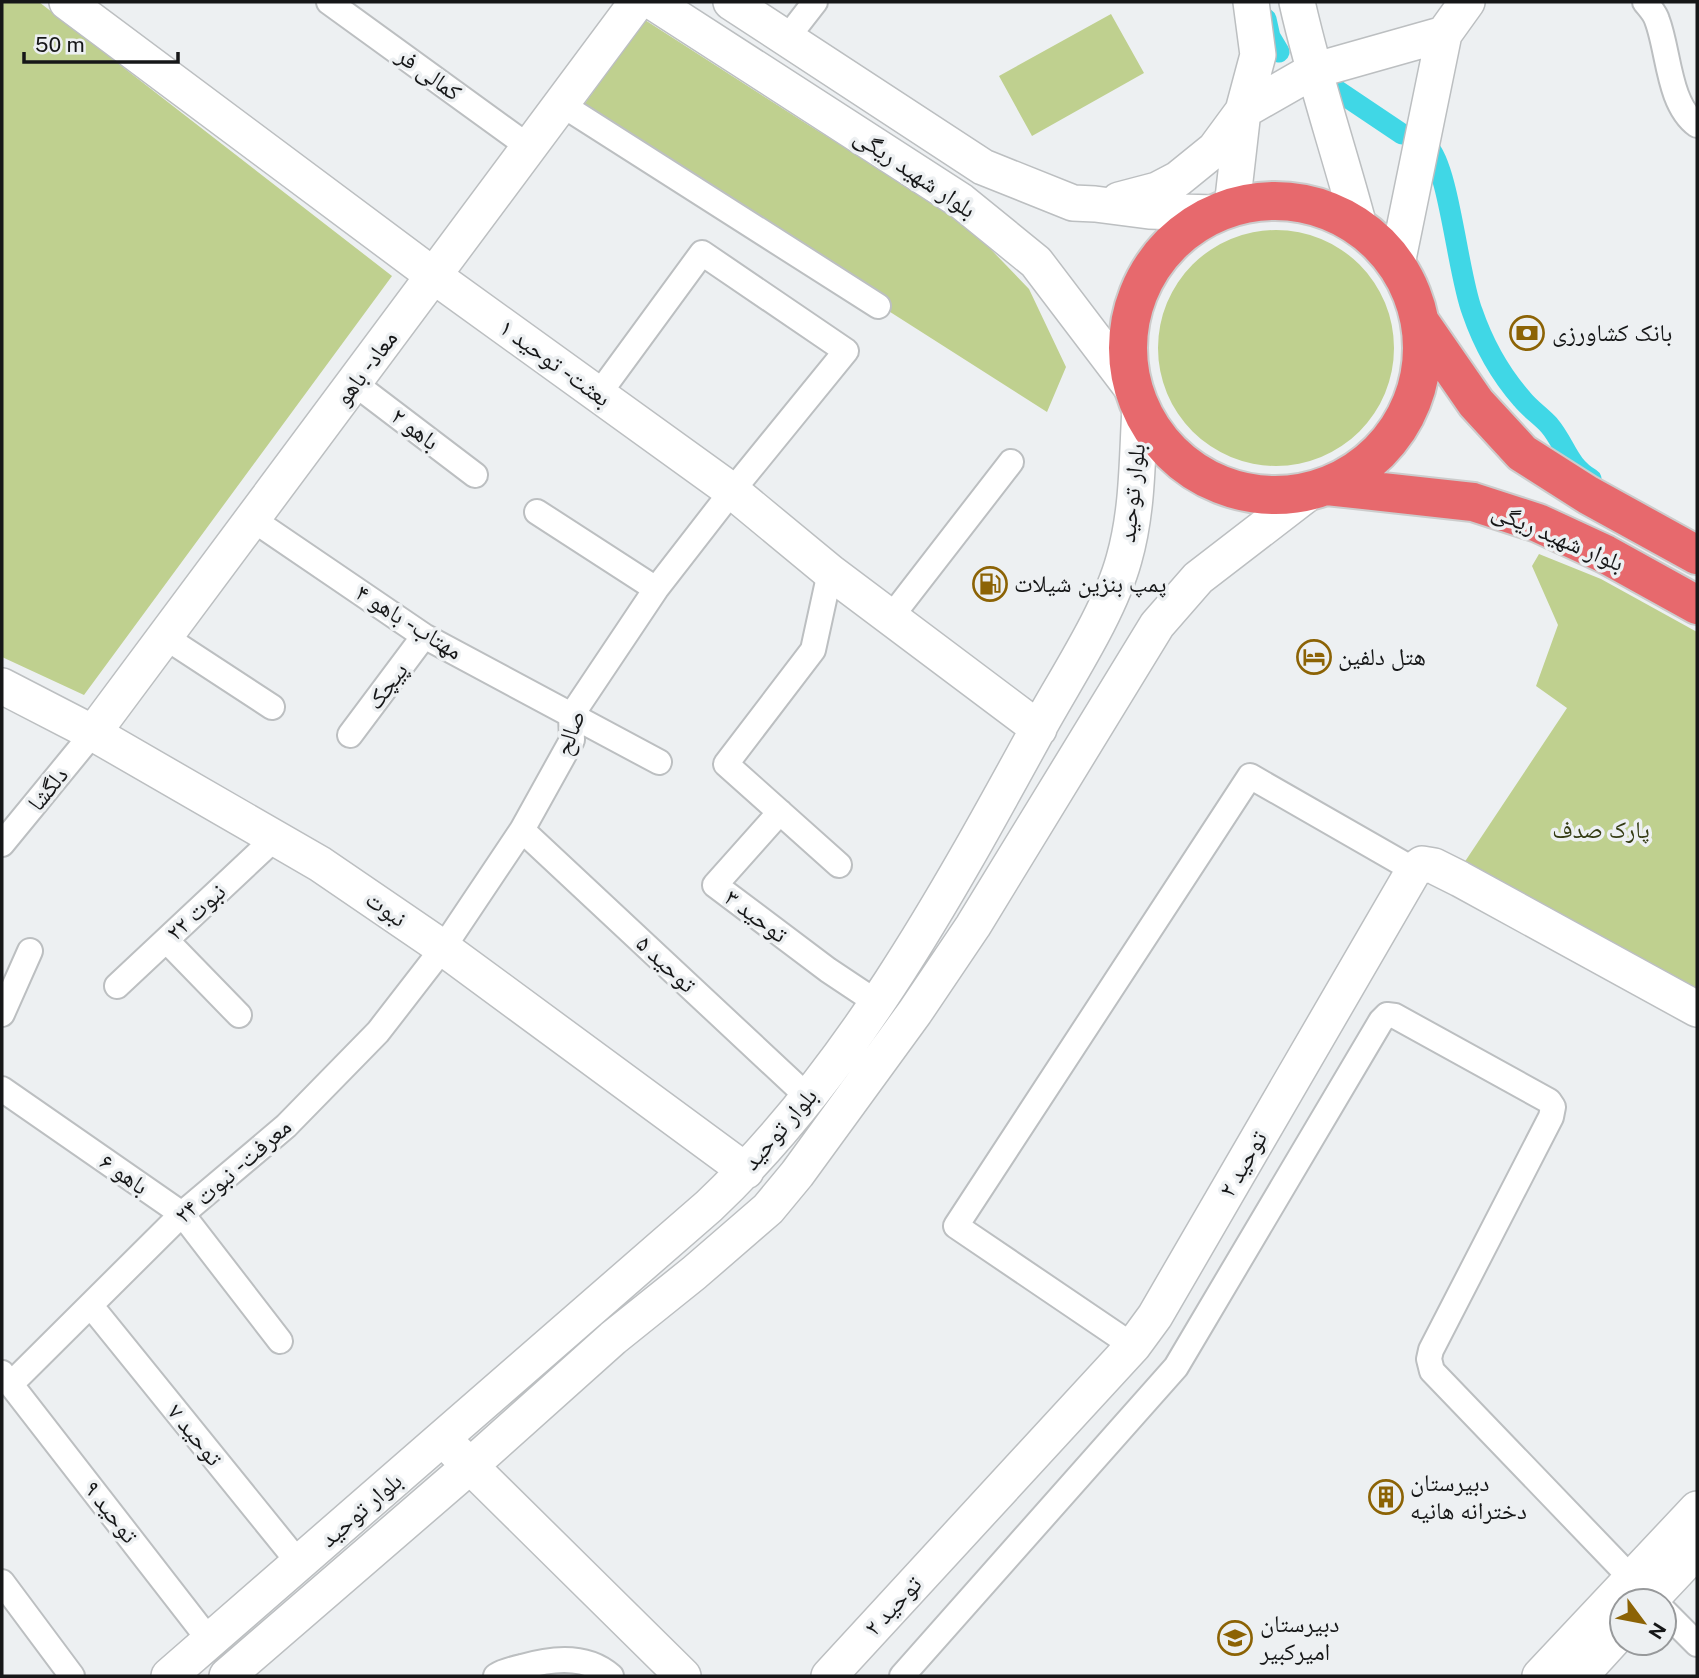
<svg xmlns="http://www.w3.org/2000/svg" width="1699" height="1678" font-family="'Public Sans','Noto Naskh Arabic',sans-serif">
<rect width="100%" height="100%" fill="#edf0f2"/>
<path fill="#bfd08f" d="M2 2H39L392 276 84 695 2 657Z
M1111 14 1144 73 1032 136 999 76Z
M645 20 810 126 941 207 979 237 1029 289 1066 367 1047 412 578 113Z
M1158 348a118 118 0 1 1 236 0a118 118 0 1 1-236 0Z
M1539 554 1601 579 1697 632V989L1462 866 1567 708 1536 686 1558 625 1532 566Z"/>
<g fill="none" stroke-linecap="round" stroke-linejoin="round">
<path stroke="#40d7e6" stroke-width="21" d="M1266 19 1270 37 1279 52
M1332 87 1402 134
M1428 147C1449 168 1458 275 1472 311 1483 343 1500 374 1522 399 1530 409 1541 416 1549 425 1566 445 1567 465 1591 479"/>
<g stroke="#bcbfc1" stroke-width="28">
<path id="street" d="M329 2 529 147
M1645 2C1649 7 1655 13 1657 20 1669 51 1668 104 1697 125
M787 38 815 2
M561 104 878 306
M354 383 475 475
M537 512 656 589
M252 519 424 636 659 762
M830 572 813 650 726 764 839 865
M891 617 1011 462
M165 637 272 707
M350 735 424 636
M780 812 715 885 828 970 876 1002
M522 830 809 1098
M2 844 93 733
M166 940 239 1015
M117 986 275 838
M2 1014 30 951
M2 1089 182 1214 280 1341
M91 1306 299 1563
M1133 1346 956 1226 1250 776 1414 870
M2 1373 210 1641
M12 1383 182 1214 286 1126 378 1032 443 948 522 830 572 740 571 716 656 589 732 491 846 351 702 253 598 395
M2 1582 72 1676
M1664 1611 1697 1644
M496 1676C504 1671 513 1669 522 1667 552 1658 586 1654 611 1676
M902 1676 1176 1367 1381 1021 1387 1015 1395 1016 1549 1101 1553 1107 1551 1117 1431 1350 1429 1359 1432 1371 1633 1580"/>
</g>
<g stroke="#bcbfc1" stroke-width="38">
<path id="secondary" d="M67 2 434 276 732 491 830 572 1039 729
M653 2 961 201 1036 262 1134 391
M731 2 983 167 1073 203 1095 204 1149 211 1214 213
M1297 2C1314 78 1339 151 1359 226
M1119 200 1157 190 1178 179 1215 149 1243 111 1313 71 1444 34
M1232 207 1243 111 1258 55 1251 2
M1397 264 1444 34 1467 2
M2 686 93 733 320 864 443 948 746 1171
M93 733 637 2
M455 1451 683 1676
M1649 1601 1697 1550
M169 1676 709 1206C850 1073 946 897 1038 729 1066 678 1109 614 1124 559 1138 510 1137 458 1140 407
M227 1676 470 1466 613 1338 694 1273 768 1209 797 1174 915 1012 973 926 1157 625 1198 578 1311 491
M829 1676 1133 1346 1155 1316 1414 870 1422 864 1434 866 1460 879 1697 1009
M1540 1676 1697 1509
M1580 1676 1622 1630"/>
</g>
<g stroke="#ccc" stroke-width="42">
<path id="highway" d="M1128 348a147 147 0 1 1 294 0a147 147 0 1 1-294 0Z
M1420 322 1476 403 1522 453 1588 495 1697 555
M1327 486 1473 502 1538 523 1605 554 1697 605"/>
</g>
<use href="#street" stroke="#fff" stroke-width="24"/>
<use href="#secondary" stroke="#fff" stroke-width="35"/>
<use href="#highway" stroke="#e7696d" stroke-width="38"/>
</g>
<defs>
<g id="bank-ring" transform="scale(1.75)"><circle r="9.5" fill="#edf0f2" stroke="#8c6305" stroke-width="1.5"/><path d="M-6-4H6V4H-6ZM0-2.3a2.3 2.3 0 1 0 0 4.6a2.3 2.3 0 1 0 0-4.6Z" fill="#8c6305"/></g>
<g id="fuel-ring" transform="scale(1.75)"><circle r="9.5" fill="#edf0f2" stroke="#8c6305" stroke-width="1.5"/><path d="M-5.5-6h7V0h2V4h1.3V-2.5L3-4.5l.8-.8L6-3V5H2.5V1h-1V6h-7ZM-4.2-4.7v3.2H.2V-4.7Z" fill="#8c6305"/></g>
<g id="hotel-ring" transform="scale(1.75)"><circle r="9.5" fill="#edf0f2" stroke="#8c6305" stroke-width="1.5"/><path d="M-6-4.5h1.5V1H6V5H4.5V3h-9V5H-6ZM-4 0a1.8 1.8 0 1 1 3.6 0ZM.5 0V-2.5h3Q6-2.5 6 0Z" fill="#8c6305"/></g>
<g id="building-ring" transform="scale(1.75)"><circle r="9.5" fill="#edf0f2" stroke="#8c6305" stroke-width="1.5"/><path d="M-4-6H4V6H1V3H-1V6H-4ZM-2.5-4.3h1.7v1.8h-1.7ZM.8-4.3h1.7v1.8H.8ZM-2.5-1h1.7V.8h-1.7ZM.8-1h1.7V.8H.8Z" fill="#8c6305"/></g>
<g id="school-ring" transform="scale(1.75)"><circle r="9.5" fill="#edf0f2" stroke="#8c6305" stroke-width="1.5"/><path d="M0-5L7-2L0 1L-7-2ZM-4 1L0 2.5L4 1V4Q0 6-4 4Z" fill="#8c6305"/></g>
</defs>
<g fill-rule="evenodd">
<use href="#bank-ring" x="1527" y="333"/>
<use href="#fuel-ring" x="990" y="584"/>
<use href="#hotel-ring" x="1314" y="657"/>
<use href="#building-ring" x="1386" y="1497"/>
<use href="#school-ring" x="1235" y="1638"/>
</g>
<g text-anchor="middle" stroke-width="7" stroke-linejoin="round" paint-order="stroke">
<g font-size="24" fill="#161718" stroke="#edf0f2">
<text transform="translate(429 74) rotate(36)" y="8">کمالی فر</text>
<text transform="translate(915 173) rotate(34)" y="8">بلوار شهید ریگی</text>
<text transform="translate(555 363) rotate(36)" y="8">بعثت - توحید ۱</text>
<text transform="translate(366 368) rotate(-53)" y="8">معاد - باهو</text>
<text transform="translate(415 429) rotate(37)" y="8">باهو ۲</text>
<text transform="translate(1132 493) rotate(-84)" y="8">بلوار توحید</text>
<text transform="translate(1558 537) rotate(23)" y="8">بلوار شهید ریگی</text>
<text transform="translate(409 622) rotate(32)" y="8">مهتاب - باهو ۴</text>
<text transform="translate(387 686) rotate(-53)" y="8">پیچک</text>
<text transform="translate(570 733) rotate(-70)" y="8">صالح</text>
<text transform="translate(48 789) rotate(-51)" y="8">دلگشا</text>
<text transform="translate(386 909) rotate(35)" y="8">نبوت</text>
<text transform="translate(196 912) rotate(-43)" y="8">نبوت ۲۲</text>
<text transform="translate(756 916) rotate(37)" y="8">توحید ۳</text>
<text transform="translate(666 964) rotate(43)" y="8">توحید ۵</text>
<text transform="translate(780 1129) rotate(-49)" y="8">بلوار توحید</text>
<text transform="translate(1243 1164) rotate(-60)" y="8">توحید ۲</text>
<text transform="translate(233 1171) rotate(-41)" y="8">معرفت - نبوت ۲۴</text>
<text transform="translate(124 1174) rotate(35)" y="8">باهو ۶</text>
<text transform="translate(195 1435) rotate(51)" y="8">توحید ۷</text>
<text transform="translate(361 1510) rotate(-41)" y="8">بلوار توحید</text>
<text transform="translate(111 1512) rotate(52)" y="8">توحید ۹</text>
<text transform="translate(893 1606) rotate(-47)" y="8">توحید ۲</text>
</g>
<g font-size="24" fill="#161718" stroke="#edf0f2" text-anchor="start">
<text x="1552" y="341">بانک کشاورزی</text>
<text x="1014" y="592">پمپ بنزین شیلات</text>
<text x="1338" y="665">هتل دلفین</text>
<text x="1410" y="1491">دبیرستان<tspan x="1410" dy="28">دخترانه هانیه</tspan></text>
<text x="1260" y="1632">دبیرستان<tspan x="1260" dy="28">امیرکبیر</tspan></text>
</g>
<g font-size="24" fill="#343c14" stroke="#edf0f2">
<text x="1601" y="838">پارک صدف</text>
</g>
</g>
<rect width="1699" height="1678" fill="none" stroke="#161718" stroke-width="7"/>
<g transform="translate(1643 1622) rotate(122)"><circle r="33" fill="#edf0f2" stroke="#97999b" stroke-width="2"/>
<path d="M0-5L12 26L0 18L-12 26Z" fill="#8c6305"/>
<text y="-10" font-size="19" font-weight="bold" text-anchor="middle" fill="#161718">N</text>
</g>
<path d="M24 52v10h154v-10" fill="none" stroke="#161718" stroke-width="3.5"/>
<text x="35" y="52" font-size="21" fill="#161718" stroke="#edf0f2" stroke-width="5" paint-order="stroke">50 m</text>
</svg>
